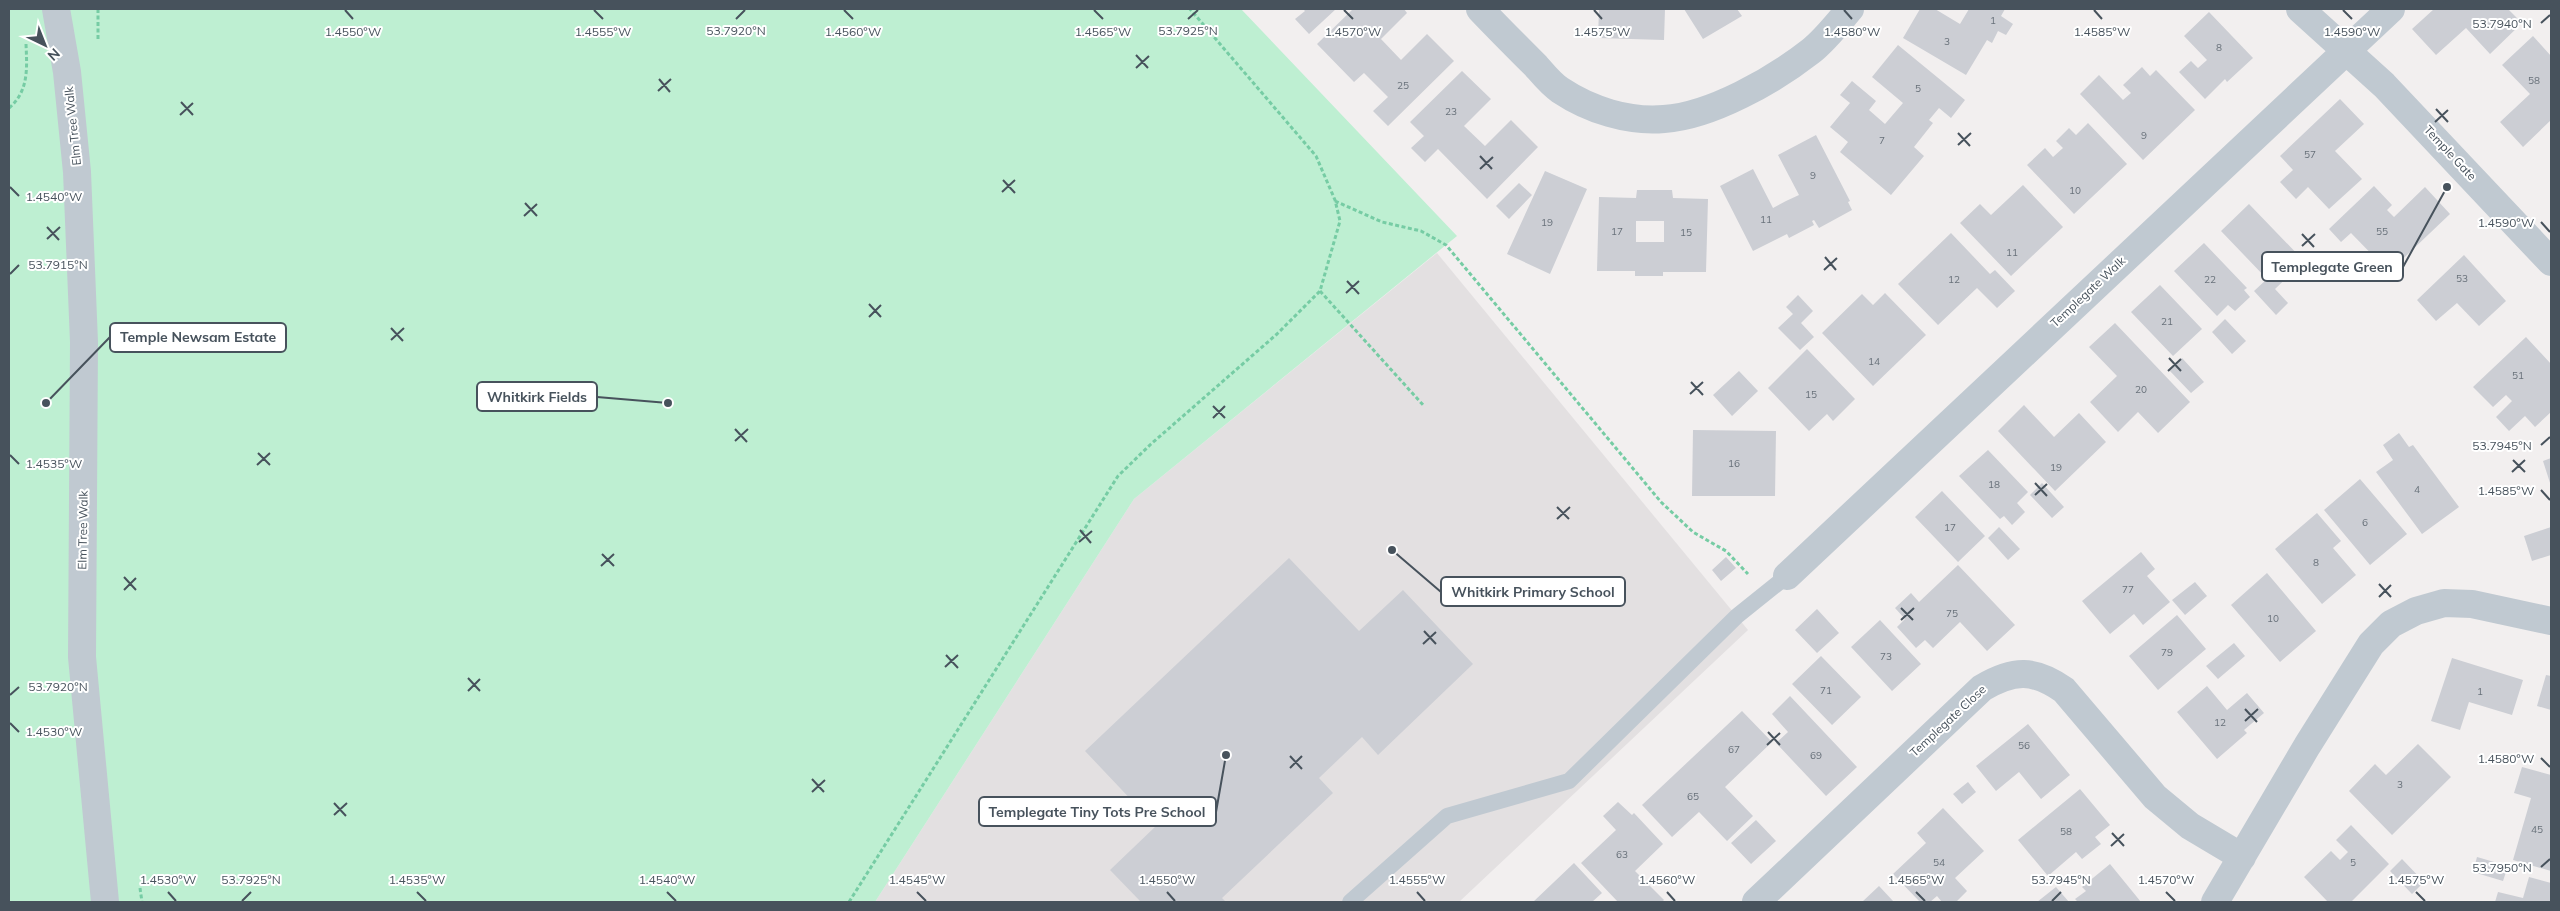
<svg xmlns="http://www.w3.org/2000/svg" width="2560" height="911" font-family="Mulish,sans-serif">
<rect width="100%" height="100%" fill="#f2efef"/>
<path fill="#e3e0e1" d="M1437 253 1748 630 1459 902H875L1134 499Z"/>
<path fill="#beefd2" d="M9 9H1241L1457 236 1134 499 875 902H9Z"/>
<path fill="#ccced4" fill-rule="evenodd" d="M1303 9H1336L1309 34 1295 19 1305 11Z
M1353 9H1404L1407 13 1381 39 1401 60 1427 34 1454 61 1388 126 1373 111 1388 97 1364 73 1354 82 1317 44Z
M1599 9H1665L1664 40 1598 38Z
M1684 9H1737L1742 16 1703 39Z
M1920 9H1935L1960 24 1969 9H2005L2001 16 2013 24 2006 35 1998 31 1992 43 1987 40 1966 75 1903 38Z
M2434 9H2508L2522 23 2490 54 2466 28 2436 55 2412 29Z
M2209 12 2253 58 2227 82 2225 79 2205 99 2179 72 2191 61 2198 68 2207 60 2184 36Z
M2533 36 2551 56V120L2523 147 2500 122 2530 94 2502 65Z
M1898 45 1965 100 1951 118 1939 108 1929 120 1933 123 1914 147 1924 156 1891 195 1840 152 1848 142 1830 127 1850 103 1840 95 1852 81 1876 101 1869 110 1885 124 1903 103 1872 77Z
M2142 67 2150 76 2156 70 2195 110 2143 160 2080 94 2099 75 2123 100 2131 93 2123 85Z
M1462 71 1491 99 1464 126 1485 146 1511 120 1538 147 1487 199 1438 149 1425 162 1411 148 1424 136 1410 122Z
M2340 99 2364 124 2335 151 2362 179 2329 209 2308 187 2296 199 2280 182 2293 170 2280 156Z
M2088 123 2127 164 2074 214 2027 165 2045 148 2053 157 2063 148 2056 141 2069 128 2076 135Z
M1816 135 1850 201 1848 202 1852 210 1819 228 1814 220 1812 221 1814 225 1789 238 1787 234 1753 251 1720 186 1753 169 1773 208 1786 201 1799 195 1778 155Z
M1545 171 1587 189 1550 274 1507 254Z
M1519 183 1532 195 1509 219 1496 206Z
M2023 185 2063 227 2011 276 1960 223 1980 204 1991 215Z
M2374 186 2392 205 2387 210 2394 217 2425 187 2450 214 2389 272 2351 233 2341 242 2329 229Z
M1637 190H1672L1673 198 1708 199 1706 272H1663V276H1635V271H1597L1599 197 1636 198ZM1636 221H1664V242H1636Z
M2249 204 2304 261 2275 289 2288 303 2276 315 2254 291 2267 279 2221 231Z
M1951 233 1990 274 1995 270 2015 291 1997 308 1977 288 1938 325 1898 284Z
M2204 243 2247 288 2244 290 2250 297 2235 311 2228 305 2217 316 2174 271Z
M2464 255 2506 301 2479 326 2457 303 2436 321 2417 300Z
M2160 285 2202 329 2173 356 2131 312Z
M1885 293 1926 335 1873 386 1822 333 1862 294 1873 305Z
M1798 295 1813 311 1801 323 1814 337 1800 350 1778 328 1793 314 1786 307Z
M2225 319 2246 341 2232 354 2212 332Z
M2115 323 2190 402 2158 433 2138 412 2118 432 2090 402 2117 376 2089 347Z
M2526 337 2551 364V412L2535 427 2525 416 2509 431 2496 417 2512 401 2506 395 2493 407 2473 387Z
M1807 349 1855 399 1833 421 1827 414 1809 431 1768 388Z
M2182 358 2204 382 2191 393 2169 370Z
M1739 371 1758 391 1732 416 1713 395Z
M2024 405 2054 437 2079 413 2106 442 2055 491 1998 431Z
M1693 430 1776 431 1775 496H1692Z
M2399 433 2409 447 2413 445 2459 507 2422 534 2376 472 2393 460 2383 445Z
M1988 450 2028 492 2017 503 2025 512 2012 525 2004 516 2000 519 1959 476Z
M2551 458V486L2543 461Z
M2360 479 2407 534 2370 565 2324 510Z
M2042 483 2064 507 2052 518 2030 495Z
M1942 491 1985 536 1958 562 1915 517Z
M2317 513 2341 541 2333 548 2356 575 2322 604 2275 549Z
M1999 527 2020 549 2008 560 1988 538Z
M2551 527V555L2532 561 2524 536Z
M2141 552 2155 569 2147 576 2170 602 2143 625 2134 614 2110 634 2082 601Z
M1726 557 1736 568 1721 581 1712 570Z
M1289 558 1359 631 1403 590 1473 664 1378 755 1362 737 1319 778 1333 793 1222 898 1226 902H1141L1110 870 1156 826 1085 751Z
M1958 565 2015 625 1987 651 1960 622 1933 648 1925 640 1916 648 1897 627 1905 619 1895 608 1911 593 1919 602Z
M2267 573 2316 631 2280 662 2231 605Z
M2195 582 2207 596 2185 615 2172 600Z
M1817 609 1839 633 1817 653 1795 630Z
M2177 615 2206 649 2158 690 2129 656Z
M1880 620 1921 664 1892 691 1851 647Z
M2234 643 2245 656 2218 679 2206 666Z
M1821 656 1861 697 1832 725 1792 684Z
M2452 658 2523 680 2512 715 2469 702 2460 730 2431 721Z
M2546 675 2551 676V710L2537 706Z
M2207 686 2227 710 2247 693 2264 713 2244 730 2247 733 2217 759 2177 712Z
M1790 696 1857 767 1826 796 1776 743 1788 732 1772 714Z
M1742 711 1772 742 1725 787 1753 816 1727 841 1699 812 1672 837 1642 805Z
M2028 724 2070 775 2041 799 2019 772 1996 791 1976 766Z
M2418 744 2451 777 2392 835 2349 791 2375 764 2386 775Z
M2522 767 2551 775V871L2513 860 2531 798 2514 793Z
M1968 782 1976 792 1962 804 1953 794Z
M2080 789 2110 825 2095 837 2101 844 2082 859 2076 852 2048 876 2018 840Z
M1618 802 1632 815 1634 813 1663 844 1635 871 1664 900 1662 902H1618L1581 863 1616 830 1603 816Z
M1943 808 1984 851 1955 878 1967 891 1956 902H1942L1937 896 1930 902H1920L1893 874 1926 843 1917 833Z
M1756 820 1776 841 1751 864 1731 843Z
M2351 825 2389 864 2351 902H2328L2304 877 2331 851 2340 860 2348 852 2336 840Z
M2477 857 2508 866 2503 881 2473 872Z
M2402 859 2424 882 2412 894 2390 871Z
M1574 863 1602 893 1592 902H1533Z
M2110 864 2141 902H2078L2075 899 2086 891 2082 887Z
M2529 877 2551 883V902H2495L2498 892 2523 898Z
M1879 886 1894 902H1862Z
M2056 887 2069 902H2037Z"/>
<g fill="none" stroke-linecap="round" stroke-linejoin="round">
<path stroke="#76cca4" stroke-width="3" stroke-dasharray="4 2.5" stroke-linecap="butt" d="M98 9V41
M9 108C29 91 27 68 26 44
M1335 201 1382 222 1421 231 1446 245 1661 502 1693 532 1726 551 1748 574
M1320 291 1424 406
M140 888 142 902
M849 902 1118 476 1151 444 1277 334 1320 291 1340 221 1335 200 1316 156 1190 9"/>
<path stroke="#c0c9d1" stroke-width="16" d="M1350 902 1447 816 1569 781 1737 616 1787 576"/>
<path stroke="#c0c9d1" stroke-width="28" d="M1480 9C1498 28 1517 47 1536 66 1543 74 1551 84 1560 90 1590 110 1628 122 1664 119 1711 116 1774 80 1811 51 1826 39 1838 23 1850 9
M2300 9 2384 85 2551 262
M1787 576 2391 9
M1756 902 1982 688C2014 669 2034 669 2064 690L2155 797 2190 826 2242 857
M2215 902 2307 746 2371 644 2391 624 2416 611 2444 603 2472 604 2551 621"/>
<path stroke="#c0c9d1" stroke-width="28" d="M56 9 67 72 77 172 84 342 82 657 105 902"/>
</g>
<path fill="none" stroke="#47525c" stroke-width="2" d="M345 10 353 19M594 10 603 19M844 10 853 19M1094 10 1103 19M1344 10 1353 19M1594 10 1602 19M1844 10 1852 19M2094 10 2102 19M2343 10 2352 19M736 19 745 10M1188 19 1198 10M2541 23 2550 15M1136 55 1148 68M1136 68 1149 56M659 79 670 92M658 91 671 79M181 102 193 115M2436 109 2448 122M180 115 193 103M2435 122 2448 110M1958 133 1970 146M1958 145 1971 133M1480 156 1492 169M1480 169 1493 157M1003 180 1015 193M10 187 19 196M1002 192 1015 180M525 203 537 216M524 216 537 204M2541 222 2550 232M47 227 59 240M2302 234 2314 247M47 239 60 227M2302 246 2315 234M1825 257 1836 270M1824 270 1837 258M10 274 19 265M1347 281 1359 294M1346 293 1359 281M869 304 881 317M869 317 881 305M391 328 403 341M391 340 404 328M2169 358 2181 371M2168 371 2181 359M1691 382 1703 395M1690 394 1703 382M1213 406 1225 418M1213 418 1225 406M735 429 747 442M735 441 748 429M2541 445 2550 437M258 453 270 465M10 455 19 464M2513 460 2525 472M257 465 270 453M2512 472 2525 460M2035 483 2047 496M2541 490 2550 500M2035 495 2047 484M1557 507 1569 519M1557 519 1570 507M1080 530 1091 543M1079 542 1092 531M602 554 614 566M601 566 614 554M124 577 136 590M2379 584 2391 597M124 590 136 578M2379 597 2391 585M1901 608 1913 620M1901 620 1914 608M1424 631 1436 644M1423 644 1436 632M946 655 958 668M945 667 958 655M468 678 480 691M468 691 480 679M10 695 19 687M2245 709 2257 722M2245 721 2258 709M10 723 19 732M1768 732 1780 745M1767 745 1780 733M1290 756 1302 769M2541 758 2550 767M1290 768 1302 756M812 779 824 792M812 792 825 780M334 803 346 816M334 815 347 803M2112 833 2124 846M2111 846 2124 834M2541 867 2550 859M168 892 176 901M417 892 426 901M667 892 676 901M917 892 926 901M1167 892 1175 901M1417 892 1425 901M1667 892 1675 901M1916 892 1925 901M2166 892 2175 901M2416 892 2425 901M242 901 251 892M2052 901 2061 892"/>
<g text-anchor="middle" stroke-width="4" stroke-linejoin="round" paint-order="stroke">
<g font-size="10" fill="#68717a">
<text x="1993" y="24">1</text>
<text x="1947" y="45">3</text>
<text x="2219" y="51">8</text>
<text x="2534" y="84">58</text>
<text x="1403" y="89">25</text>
<text x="1918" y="92">5</text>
<text x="1451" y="115">23</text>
<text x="2144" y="139">9</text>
<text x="1882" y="144">7</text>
<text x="2310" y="158">57</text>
<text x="1813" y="179">9</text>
<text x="2075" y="194">10</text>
<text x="1766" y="223">11</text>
<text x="1547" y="226">19</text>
<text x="1617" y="235">17</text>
<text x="2382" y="235">55</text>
<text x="1686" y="236">15</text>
<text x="2012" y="256">11</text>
<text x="2462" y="282">53</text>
<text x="1954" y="283">12</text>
<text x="2210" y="283">22</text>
<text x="2167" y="325">21</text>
<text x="1874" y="365">14</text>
<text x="2518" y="379">51</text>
<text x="2141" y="393">20</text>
<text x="1811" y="398">15</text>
<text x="1734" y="467">16</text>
<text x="2056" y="471">19</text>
<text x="1994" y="488">18</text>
<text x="2417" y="493">4</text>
<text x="2365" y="526">6</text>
<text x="1950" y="531">17</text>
<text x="2316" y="566">8</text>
<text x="2128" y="593">77</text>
<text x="1952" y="617">75</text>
<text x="2273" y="622">10</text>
<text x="2167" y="656">79</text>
<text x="1886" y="660">73</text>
<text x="1826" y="694">71</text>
<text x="2480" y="695">1</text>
<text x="2220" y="726">12</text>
<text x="2024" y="749">56</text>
<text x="1734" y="753">67</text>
<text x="1816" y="759">69</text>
<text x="2400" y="788">3</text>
<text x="1693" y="800">65</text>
<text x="2537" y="833">45</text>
<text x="2066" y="835">58</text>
<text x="1622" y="858">63</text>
<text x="1939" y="866">54</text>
<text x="2353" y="866">5</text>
</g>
<g font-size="12" fill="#47525c" stroke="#fff">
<text transform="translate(73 126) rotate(-96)" y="4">Elm Tree Walk</text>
<text transform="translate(2450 153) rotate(47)" y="4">Temple Gate</text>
<text transform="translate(2088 292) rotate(-43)" y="4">Templegate Walk</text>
<text transform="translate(83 530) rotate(-89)" y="4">Elm Tree Walk</text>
<text transform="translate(1948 721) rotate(-43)" y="4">Templegate Close</text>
</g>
</g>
<g font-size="12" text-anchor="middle" fill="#47525c" stroke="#fff" stroke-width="4" stroke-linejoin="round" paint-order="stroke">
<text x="2502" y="28">53.7940°N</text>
<text x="736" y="35">53.7920°N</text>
<text x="1188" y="35">53.7925°N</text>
<text x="353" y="36">1.4550°W</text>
<text x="603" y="36">1.4555°W</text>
<text x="853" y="36">1.4560°W</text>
<text x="1353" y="36">1.4570°W</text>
<text x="1602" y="36">1.4575°W</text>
<text x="1852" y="36">1.4580°W</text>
<text x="2102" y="36">1.4585°W</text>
<text x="1103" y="36">1.4565°W</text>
<text x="2352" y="36">1.4590°W</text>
<text x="54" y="201">1.4540°W</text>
<text x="2506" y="227">1.4590°W</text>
<text x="58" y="269">53.7915°N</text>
<text x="2502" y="450">53.7945°N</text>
<text x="54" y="468">1.4535°W</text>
<text x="2506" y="495">1.4585°W</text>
<text x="58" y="691">53.7920°N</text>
<text x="54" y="736">1.4530°W</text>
<text x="2506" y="763">1.4580°W</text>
<text x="2502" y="872">53.7950°N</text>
<text x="168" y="884">1.4530°W</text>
<text x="417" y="884">1.4535°W</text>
<text x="667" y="884">1.4540°W</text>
<text x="917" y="884">1.4545°W</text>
<text x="1167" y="884">1.4550°W</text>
<text x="1417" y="884">1.4555°W</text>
<text x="1667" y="884">1.4560°W</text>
<text x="1916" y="884">1.4565°W</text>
<text x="2166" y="884">1.4570°W</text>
<text x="2416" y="884">1.4575°W</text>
<text x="251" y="884">53.7925°N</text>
<text x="2061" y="884">53.7945°N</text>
</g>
<path fill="none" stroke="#47525c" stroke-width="2" d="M2447 187L2403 267M46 403L110 337M668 403L597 397M1392 550L1441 592M1226 755L1216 812"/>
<g fill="#47525c" stroke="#fff" stroke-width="2">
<circle cx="2447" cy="187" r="5"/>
<circle cx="46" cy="403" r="5"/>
<circle cx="668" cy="403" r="5"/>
<circle cx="1392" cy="550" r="5"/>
<circle cx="1226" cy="755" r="5"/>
</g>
<g fill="#fff" stroke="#47525c" stroke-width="2">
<rect x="2262" y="252" width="141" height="29" rx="5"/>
<rect x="110" y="323" width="176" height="29" rx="5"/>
<rect x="477" y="382" width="120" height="29" rx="5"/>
<rect x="1441" y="577" width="184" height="29" rx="5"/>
<rect x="979" y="797" width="237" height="29" rx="5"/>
</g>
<g font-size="14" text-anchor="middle" font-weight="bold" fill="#47525c">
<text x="2332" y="272">Templegate Green</text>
<text x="198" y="342">Temple Newsam Estate</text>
<text x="537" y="402">Whitkirk Fields</text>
<text x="1533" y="597">Whitkirk Primary School</text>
<text x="1097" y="817">Templegate Tiny Tots Pre School</text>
</g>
<rect width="2560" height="911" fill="none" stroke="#47525c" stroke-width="20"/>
<g transform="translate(45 45) rotate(137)" stroke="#ffffff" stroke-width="4" paint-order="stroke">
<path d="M0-4L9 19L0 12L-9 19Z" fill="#47525c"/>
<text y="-8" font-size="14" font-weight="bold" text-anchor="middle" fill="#47525c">N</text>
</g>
</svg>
